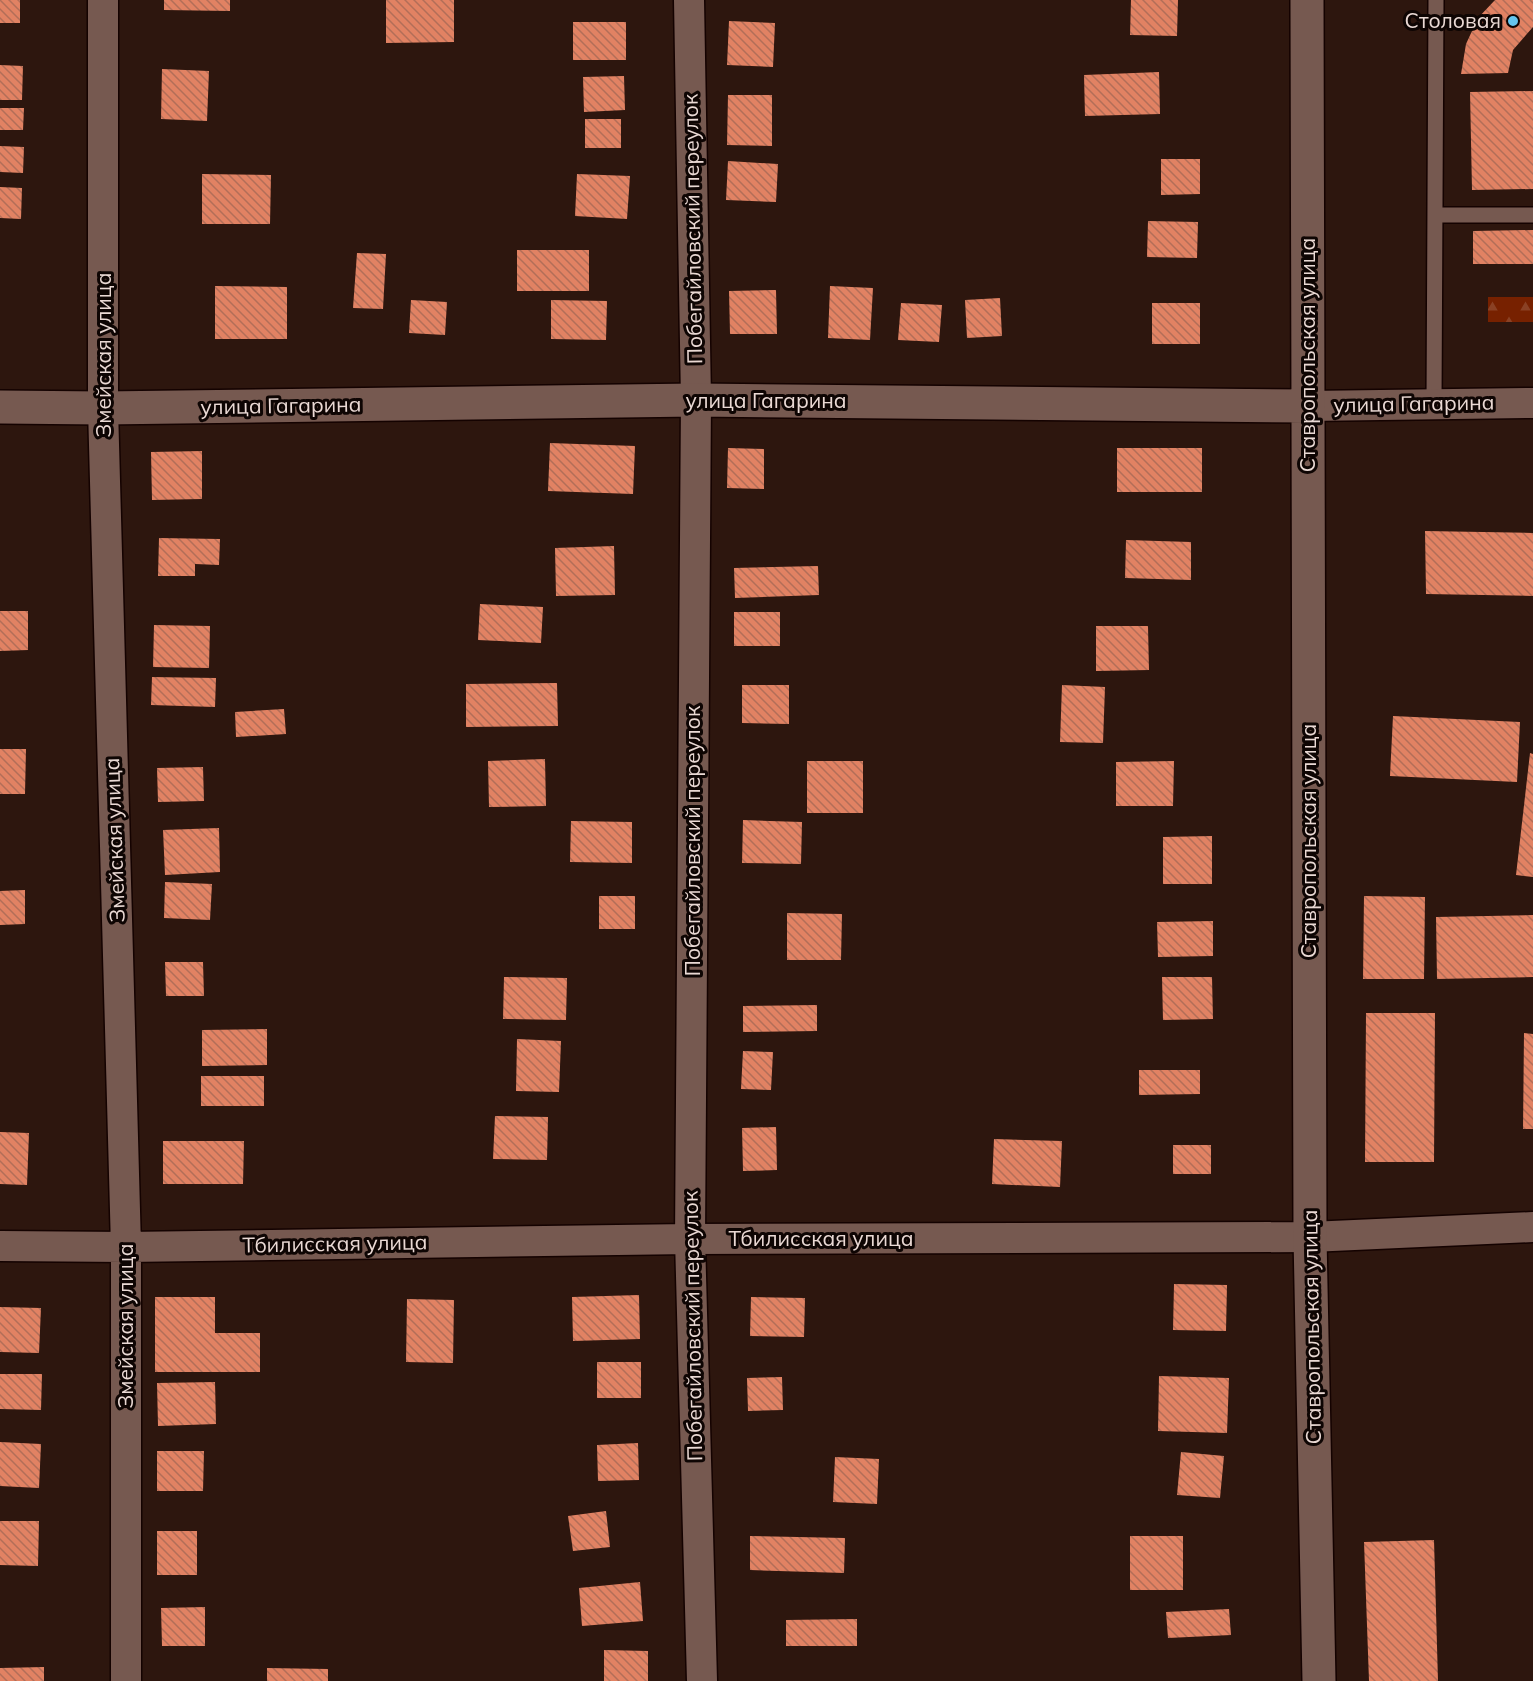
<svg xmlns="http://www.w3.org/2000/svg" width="1533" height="1681" font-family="Mulish,sans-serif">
<defs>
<pattern id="forest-firs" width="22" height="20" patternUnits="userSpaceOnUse" patternTransform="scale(1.5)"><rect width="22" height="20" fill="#772100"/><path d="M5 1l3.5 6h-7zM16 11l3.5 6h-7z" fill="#8a4124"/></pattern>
<pattern id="building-back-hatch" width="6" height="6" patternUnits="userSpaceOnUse" patternTransform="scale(1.5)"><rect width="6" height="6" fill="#e18263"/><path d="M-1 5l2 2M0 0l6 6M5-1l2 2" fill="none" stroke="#b26e58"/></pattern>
</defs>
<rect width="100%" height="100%" fill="#2d160e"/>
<path fill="url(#forest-firs)" d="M1488 297H1533V322H1488Z"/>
<path fill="url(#building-back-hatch)" d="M0 0H20V23H0Z
M164 0H230V11L164 10Z
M386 0H454V42L386 43Z
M1131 0H1178L1177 36 1130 35Z
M1495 0H1533V27L1513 50 1508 73 1461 74 1466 44 1478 18Z
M729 21 775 23 773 67 727 65Z
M573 22H626V60H573Z
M0 65 23 66 22 100H0Z
M162 69 209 71 207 121 161 119Z
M1159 72 1160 114 1085 116 1084 75Z
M624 76 625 110 584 112 583 77Z
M1533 91V189L1472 190 1470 92Z
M728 95H772V146L727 145Z
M0 108H24L23 130H0Z
M585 119H621V148H585Z
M0 146 24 147 23 173 0 172Z
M1161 159H1200V194L1161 195Z
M728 161 778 164 776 202 726 200Z
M202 174 271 175 270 224H202Z
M577 174 630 176 627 219 575 216Z
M0 187 22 188 21 219 0 218Z
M1148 221 1198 222 1197 258 1147 257Z
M1533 230V264H1473V231Z
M517 250H589V291H517Z
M357 253 386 254 383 309 353 308Z
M215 286 287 287V339H215Z
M830 286 873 288 870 340 828 338Z
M776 290 777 334H730L729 291Z
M1000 298 1002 336 967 338 965 300Z
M411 300 447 302 445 335 409 333Z
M551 300 607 301 606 340 551 339Z
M901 303 942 305 939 342 898 340Z
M1152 303H1200V344H1152Z
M550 443 635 446 633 494 548 491Z
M728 448 764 449V489L727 488Z
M1117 448H1202V492H1117Z
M202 451V499L152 500 151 452Z
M1425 531 1533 533V596L1426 594Z
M159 538 220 539 219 565 195 564V576H158Z
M1126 540 1191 542V580L1125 578Z
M614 546 615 595 556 596 555 548Z
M818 566 819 595 735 598 734 568Z
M480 604 543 607 541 643 478 640Z
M0 611H28V650L0 651Z
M734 612H780V646H734Z
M154 625 210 626 209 668 153 667Z
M1096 626H1148L1149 670 1096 671Z
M152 677 216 678 215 707 151 705Z
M557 683 558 726 466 727V684Z
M742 685H789V724L742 723Z
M1062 685 1105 687 1103 743 1060 742Z
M284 709 286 734 236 737 235 712Z
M1393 716 1520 722 1517 782 1390 776Z
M0 749H26L25 794H0Z
M1530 753 1533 754V877L1516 875Z
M545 759 546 806 489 807 488 761Z
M807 761H863V813H807Z
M1174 761 1173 806H1116V762Z
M203 767 204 801 158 802 157 768Z
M743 820 802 822 801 864 742 863Z
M571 821 632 822V863L570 862Z
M219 828 220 872 165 875 163 830Z
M1212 836V884H1163V837Z
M165 882 212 884 210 920 164 918Z
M25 890V924L0 925V891Z
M599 896H635V929H599Z
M1364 896 1425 897 1424 979H1363Z
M787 913 842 914 841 960H787Z
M1533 915V977L1437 979 1436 917Z
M1213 921V956L1158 957 1157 922Z
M165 962H203L204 996H166Z
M504 977 567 978 566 1020 503 1019Z
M1162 977H1212L1213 1019 1163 1020Z
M817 1005V1031L743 1032V1006Z
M1366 1013H1435L1434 1162H1365Z
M267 1029V1065L202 1066V1030Z
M1524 1033 1533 1034V1129H1523Z
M517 1039 561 1041 559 1092 516 1091Z
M743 1051 773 1052 771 1090 741 1089Z
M1139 1070H1200V1094L1139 1095Z
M201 1076H264V1106H201Z
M495 1116 548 1117 547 1160 493 1159Z
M776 1127 777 1170 743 1171 742 1128Z
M0 1132 29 1133 27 1185 0 1184Z
M994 1139 1062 1141 1060 1187 992 1184Z
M163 1141H244L243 1184H163Z
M1173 1145H1211V1174H1173Z
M1174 1284 1227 1285 1226 1331 1173 1330Z
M639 1295 640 1339 573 1341 572 1297Z
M155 1297H215V1333H260V1372H155Z
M751 1297 805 1298 804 1337 750 1336Z
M407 1299 454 1300 453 1363 406 1362Z
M0 1307 41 1308 39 1353 0 1352Z
M597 1362H641V1398H597Z
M0 1374H42L41 1410 0 1409Z
M1159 1376 1229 1378 1227 1433 1158 1431Z
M782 1377 783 1410 748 1411 747 1378Z
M215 1382 216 1424 158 1426 157 1383Z
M0 1442 41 1444 39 1488 0 1486Z
M638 1443 639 1480 598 1481 597 1445Z
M157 1451H204L203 1491H157Z
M1181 1452 1224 1456 1220 1498 1177 1495Z
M835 1457 879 1459 877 1504 833 1502Z
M606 1511 610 1547 573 1551 568 1516Z
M0 1521H39L38 1566 0 1565Z
M157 1531H197V1575H157Z
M750 1536 845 1538 844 1573 750 1570Z
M1130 1536H1183V1590H1130Z
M1434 1540 1438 1681H1369L1364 1542Z
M640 1582 643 1621 582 1626 579 1588Z
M205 1607V1646H162L161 1608Z
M1229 1609 1231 1635 1168 1638 1166 1612Z
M857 1619V1646H786V1620Z
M604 1650 648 1651V1681H604Z
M44 1667V1681H0V1668Z
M267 1668 328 1669V1681H267Z"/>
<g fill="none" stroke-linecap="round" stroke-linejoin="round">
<g stroke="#140200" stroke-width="18">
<path id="service" d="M1435 215H1533
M1434 404 1436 0"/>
</g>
<g stroke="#140200" stroke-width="33">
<path id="minor" d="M103 0V408L126 1247V1681
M689 0 696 400 690 1239 702 1681
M1308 406 1533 403
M0 1246 126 1247 690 1239 1310 1237 1533 1227"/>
</g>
<g stroke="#140200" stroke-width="36">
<path id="tertiary" d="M1307 0 1310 1237 1319 1681
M0 407 103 408 696 400 1308 406"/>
</g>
<use href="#service" stroke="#765950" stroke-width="15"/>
<use href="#minor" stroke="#765950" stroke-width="30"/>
<use href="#tertiary" stroke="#765950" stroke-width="33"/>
</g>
<circle fill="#65c5ee" stroke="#0e0503" stroke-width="2" cx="1513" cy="21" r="6"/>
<g text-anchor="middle" stroke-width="6" stroke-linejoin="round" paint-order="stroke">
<g font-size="21" fill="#ead9d4" stroke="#0e0503" text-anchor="end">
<text x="1501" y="28">Столовая</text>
</g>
<g font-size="21" fill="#ead9d4" stroke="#0e0503">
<text transform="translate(693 229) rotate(-91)" y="7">Побегайловский переулок</text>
<text transform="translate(104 355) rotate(-90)" y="7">Змейская улица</text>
<text transform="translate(1308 355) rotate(-90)" y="7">Ставропольская улица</text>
<text x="766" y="408">улица Гагарина</text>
<text transform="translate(1414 404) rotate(-1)" y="7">улица Гагарина</text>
<text transform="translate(281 406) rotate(-1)" y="7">улица Гагарина</text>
<text transform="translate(115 840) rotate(-92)" y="7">Змейская улица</text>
<text transform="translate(693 841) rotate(-90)" y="7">Побегайловский переулок</text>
<text transform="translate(1309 841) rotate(-90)" y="7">Ставропольская улица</text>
<text x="821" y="1246">Тбилисская улица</text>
<text transform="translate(335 1244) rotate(-1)" y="7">Тбилисская улица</text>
<text transform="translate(126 1326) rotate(-90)" y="7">Змейская улица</text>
<text transform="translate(693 1326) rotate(-91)" y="7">Побегайловский переулок</text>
<text transform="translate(1312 1327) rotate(-91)" y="7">Ставропольская улица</text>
</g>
</g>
</svg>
